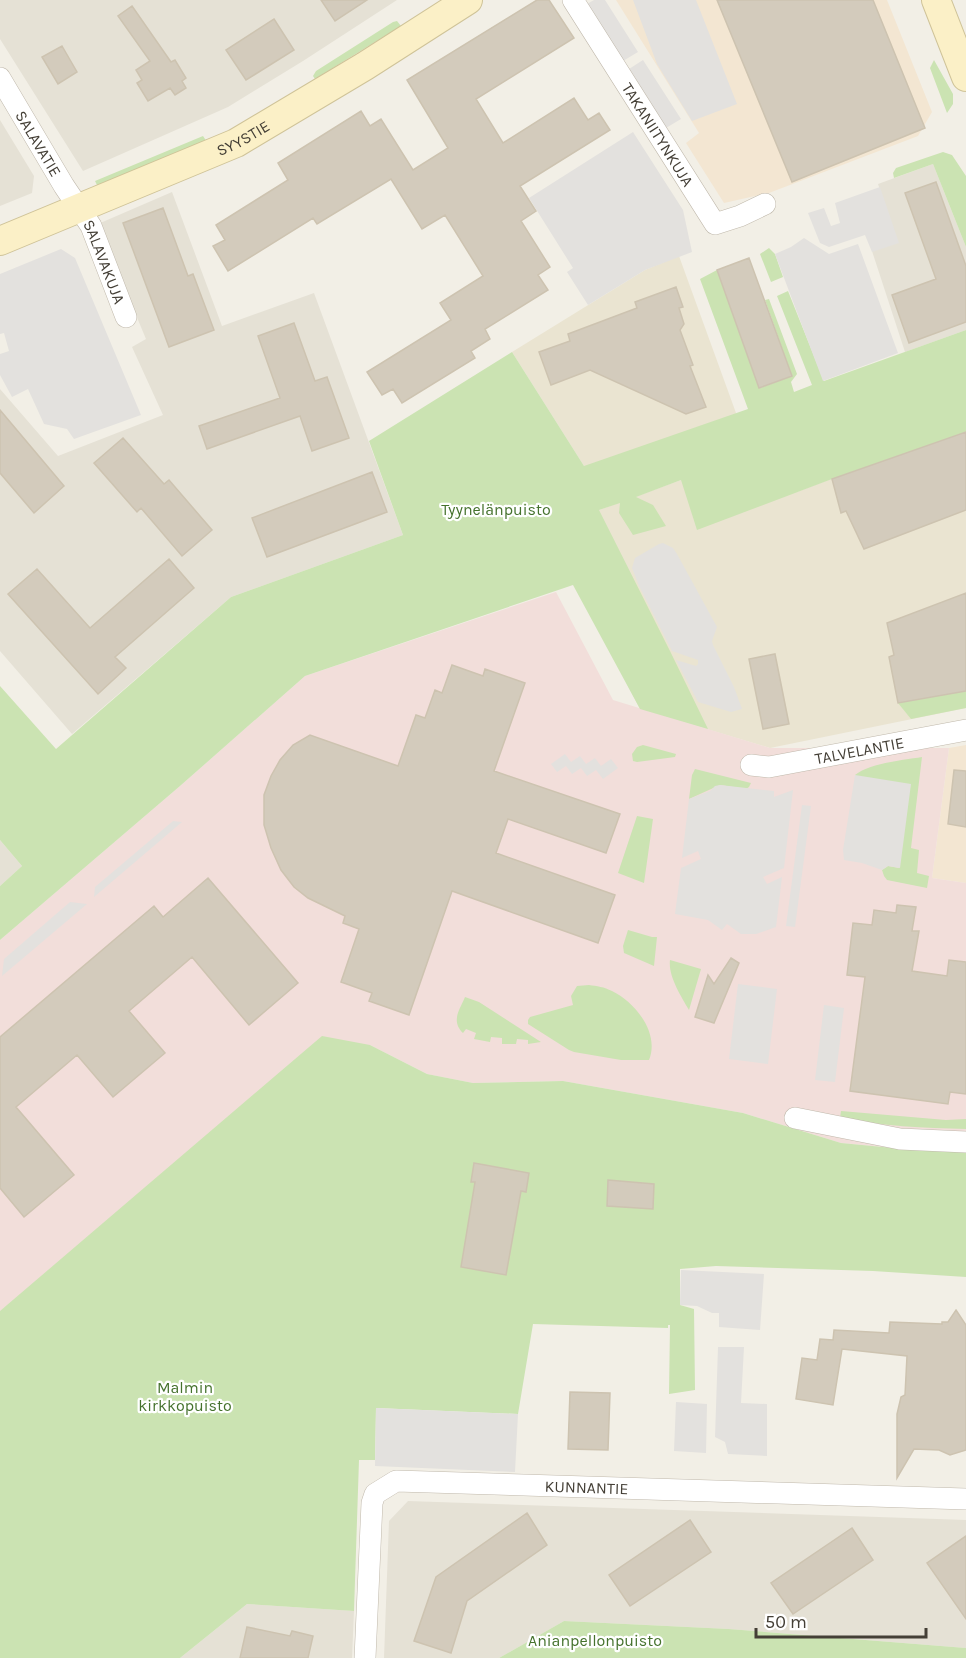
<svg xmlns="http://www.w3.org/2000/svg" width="966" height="1658" font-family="Karla,sans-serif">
<rect width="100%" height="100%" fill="#f2efe6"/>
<path fill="#e5e1d5" d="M0 0H397L303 61 228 107 83 171 0 39Z
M0 120 34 176 32 193 0 206Z
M933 164 966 247V330L905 352 872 251 898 242 878 184Z
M172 192 222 326 314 293 403 535 231 597 72 734 0 651V389L58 456 163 415 132 347 146 339 98 224Z
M0 840 22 866 0 886Z
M408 1501 966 1520V1648L729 1629 564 1621 499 1658H384L389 1521Z
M247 1604 354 1611 352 1658H180Z"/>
<path fill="#f3e6d2" d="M616 0H887L932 112 918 136 769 193 724 203 686 143 699 133Z
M966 745V883L932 878 949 748Z"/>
<path fill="#eae4d1" d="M679 256 736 413 731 424 589 474 512 352 645 270Z
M966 427V708L770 748 640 709 627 684 599 510 681 480 797 492Z"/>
<path fill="#f2deda" d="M556 592 613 700 770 748H949L932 878 966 883V1151L904 1149 841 1143 743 1113 563 1081 473 1083 427 1074 370 1045 0 1311V940L180 786 305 676Z"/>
<path fill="#cbe3b2" d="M397 21 401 26 315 79 313 76 316 71 393 22Z
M934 60 953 94V104L947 113 930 68Z
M203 136 207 142 98 187 95 181Z
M943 152 952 155 966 176V247L933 164 894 178 893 173 896 168Z
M769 248 775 254 783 277 771 282 760 254Z
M717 270 760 388 792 376 765 300 769 299 797 374 791 382 794 392 812 385 777 296 788 291 824 381 966 330V432L832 479 697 530 681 480 636 497 653 505 666 526 633 535 619 513 620 503 599 510 670 651 708 729 640 709 573 585 305 676 180 786 0 940V886L22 866 0 840V686L56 749 231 597 403 535 369 441 512 352 584 466 748 409 700 279Z
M966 691V708L911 719 898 703Z
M643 745 676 754 675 757 637 762 633 761 632 754 637 747Z
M922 757 911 848 919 850 917 873 929 876 927 888 887 880 884 876 882 870 888 866 899 868 855 775C870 763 904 760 922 757Z
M695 769 751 783 749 787 746 789 720 785 689 799 692 775Z
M637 816 653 819 644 883 618 873Z
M628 930 652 937H657L654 966 624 953 623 946Z
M670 960 701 969 689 1010C681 996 668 976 670 960Z
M589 985C597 986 604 987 612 991 635 1002 660 1033 649 1060H621L574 1052 569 1050 528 1024V1020L530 1017 573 1005 571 996 577 986Z
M465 997 479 1002 541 1042 528 1044V1040L517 1039 516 1044H502V1038L491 1037 490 1042 474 1039 476 1033 466 1029 463 1033C451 1021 459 1011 465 997Z
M322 1036 370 1045 427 1074 473 1083 563 1081 743 1113 841 1143 904 1149 966 1151V1277L873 1271 716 1266 680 1269V1305L694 1309 695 1390 669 1394 670 1325H668V1328L533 1324 518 1414 376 1408 375 1460H359L354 1611 247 1604 180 1658H0V1311Z
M841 1111 946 1120 966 1119V1129C924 1128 882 1126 840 1118Z
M564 1621 729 1629 966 1648V1658H499Z"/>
<path fill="#e3e1de" d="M594 0H605L638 52 623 61 587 4Z
M633 0H696L737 104 692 121 657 64Z
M643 60 681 119 666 128 629 69Z
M633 132 683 210 692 252 645 270 588 305 567 272 573 268 529 198Z
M880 187 899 243 872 252 865 235 829 247 820 243 808 213 824 208 831 226 840 223 835 203Z
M804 238 829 254 858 244 898 353 823 381 775 254 791 247Z
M61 249 75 258 141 415 74 439 67 429 44 424 28 389 12 397 0 375V354L9 351 4 333 0 334V274Z
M663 543 673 548 677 554 717 627 712 641 713 645 734 687 742 709 731 712 698 702 676 660 696 666 698 664V660L672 651 639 586 632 568 635 558 659 544Z
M565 754 571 762 580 756 586 764 595 758 601 766 611 759 618 768 603 779 596 770 587 776 581 768 572 774 566 766 557 772 551 764Z
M855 775 911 784 900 868 888 866 882 870 862 863 844 860 843 850Z
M720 785 774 791V797L793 790 784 868 763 877 767 884 782 877 776 927 756 934H741L727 924 722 930 708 920 675 914 681 868 701 859 698 851 682 858 689 799 710 791 715 786Z
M802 805 811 806 795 927 786 926Z
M173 821 182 822 94 897 95 887Z
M70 902 87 904 2 976 4 959Z
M738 984 777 989 768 1064 729 1059Z
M824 1005 844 1008 835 1082 815 1080Z
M681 1270 764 1274 760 1330 719 1327V1313H712L697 1306 680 1305Z
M718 1347H744L741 1403 767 1404V1456L728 1454 725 1442 715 1437Z
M676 1402 707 1404 706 1453 674 1451Z
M376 1408 518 1414 515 1472 375 1466Z"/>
<path fill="#d3cbbc" stroke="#cdc3b0" stroke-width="1.5" d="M321 0H367L335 21Z
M537 0H549L574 38 476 99 503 143 574 98 588 120 599 113 610 130 520 186 536 211 521 221 550 267 538 275 548 290 485 329 490 339 471 351 475 358 402 403 393 389 382 395 367 372 451 320 440 303 483 276 445 215 422 229 391 179 317 224 313 218 228 271 213 246 225 240 216 225 288 180 278 163 361 111 370 126 381 119 413 170 448 148 407 80Z
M717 0H873L925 128 792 182Z
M132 6 171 62 175 60 186 78 182 81 186 88 175 95 170 88 148 101 137 83 142 80 136 70 150 61 118 16Z
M274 19 294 50 246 80 226 50Z
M62 46 77 72 58 84 42 57Z
M936 182 966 266V322L909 343 892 295 936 279 905 193Z
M163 208 188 276 193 274 214 330 169 347 123 223Z
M749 258 792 376 759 388 717 270Z
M676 287 683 307 679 308 684 324 680 330 693 365 690 366 706 407 686 414 590 370 551 385 539 352 570 341 568 334 637 308 635 302Z
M294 323 315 381 327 377 349 438 312 451 300 416 207 449 199 426 280 398 258 336Z
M0 410 64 486 34 513 0 473Z
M966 432V510L864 549 846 511 841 513 832 479Z
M123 438 164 484 169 480 212 530 182 556 141 508 137 512 94 463Z
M372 472 387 512 267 557 252 518Z
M169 559 194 588 115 657 126 668 98 694 8 594 37 569 90 628Z
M966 593V691L898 703 889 657 894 655 887 623Z
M775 654 789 724 763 729 749 659Z
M452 665 483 676 485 669 525 683 494 771 620 814 606 853 508 819 496 853 615 895 598 943 452 891 409 1015 369 1001 372 993 341 982 359 929 343 923 345 916 308 898 294 887 281 870 271 848 264 825V795L271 776 280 760 293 745 310 735 398 766 416 715 425 718 435 690 442 693Z
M954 770 966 771V827L948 824Z
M208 878 298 983 249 1025 192 957 129 1011 165 1053 113 1097 77 1055 16 1107 74 1175 24 1217 0 1188V1037L154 906 163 917Z
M897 905 916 907 912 931H919L912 971 947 976 949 960 966 962V1094L950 1092 948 1104 850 1091 865 977 847 975 853 923 872 925 874 910 896 913Z
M731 958 739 963 714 1023 695 1017 708 975 714 984Z
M474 1163 529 1173 526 1192 521 1191 506 1275 461 1267 475 1182H471Z
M608 1180 654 1184 653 1209 607 1206Z
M956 1310 966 1325V1450L950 1455 939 1450 914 1449 897 1478V1414L901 1397 905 1395 907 1356 842 1349 833 1405 796 1399 802 1358 817 1360 820 1339 833 1340 834 1330 889 1333 890 1322 942 1324V1322H948Z
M570 1392 610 1393 608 1450 568 1449Z
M527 1513 547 1545 467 1601 451 1653 414 1641 436 1577Z
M690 1520 711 1552 630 1606 609 1575Z
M852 1528 873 1560 793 1614 771 1583Z
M966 1536V1619L927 1563Z
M247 1627 290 1636 292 1631 313 1636 308 1658H240Z"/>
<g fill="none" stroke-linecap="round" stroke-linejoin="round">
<g stroke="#c0b9ac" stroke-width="22">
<g id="street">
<path id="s1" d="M573 0 715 224 740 216 765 204"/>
<path id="s2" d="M0 78 64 186 91 226 126 317"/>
<path id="s3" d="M751 765 769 767 966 730"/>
<path d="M795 1118 900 1139 966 1142"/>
<path id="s4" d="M365 1658 372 1503 375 1494 396 1481 966 1499"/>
</g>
</g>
<g stroke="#cfc398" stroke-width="30">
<g id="secondary">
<path d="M936 0 966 77"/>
<path id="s5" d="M0 241 236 143 365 66 468 0"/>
</g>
</g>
<use href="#street" stroke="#fff" stroke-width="21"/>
<use href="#secondary" stroke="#fbf0c7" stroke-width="28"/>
</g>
<g text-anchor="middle" stroke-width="4.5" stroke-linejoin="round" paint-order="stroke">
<g font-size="16" fill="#443f36" stroke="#fff">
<text dy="6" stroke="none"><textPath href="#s1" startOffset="159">TAKANIITYNKUJA</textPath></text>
<text dy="6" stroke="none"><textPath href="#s5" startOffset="264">SYYSTIE</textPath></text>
<text dy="6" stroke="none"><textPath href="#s2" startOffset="76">SALAVATIE</textPath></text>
<text dy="6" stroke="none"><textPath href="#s2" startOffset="212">SALAVAKUJA</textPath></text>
<text dy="6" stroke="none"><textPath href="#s3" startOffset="110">TALVELANTIE</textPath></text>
<text dy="6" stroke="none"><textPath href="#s4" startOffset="380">KUNNANTIE</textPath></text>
</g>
<g font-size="16" fill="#45722d" stroke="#fff">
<text x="496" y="515">Tyynelänpuisto</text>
<text x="185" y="1393">Malmin<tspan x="185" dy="18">kirkkopuisto</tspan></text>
<text x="595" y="1646">Anianpellonpuisto</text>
</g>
</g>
<path d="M756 1628v9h170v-9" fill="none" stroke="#443f36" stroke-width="3"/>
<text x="765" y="1628" font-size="18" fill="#443f36" stroke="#ffffff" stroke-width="4.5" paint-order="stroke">50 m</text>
</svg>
